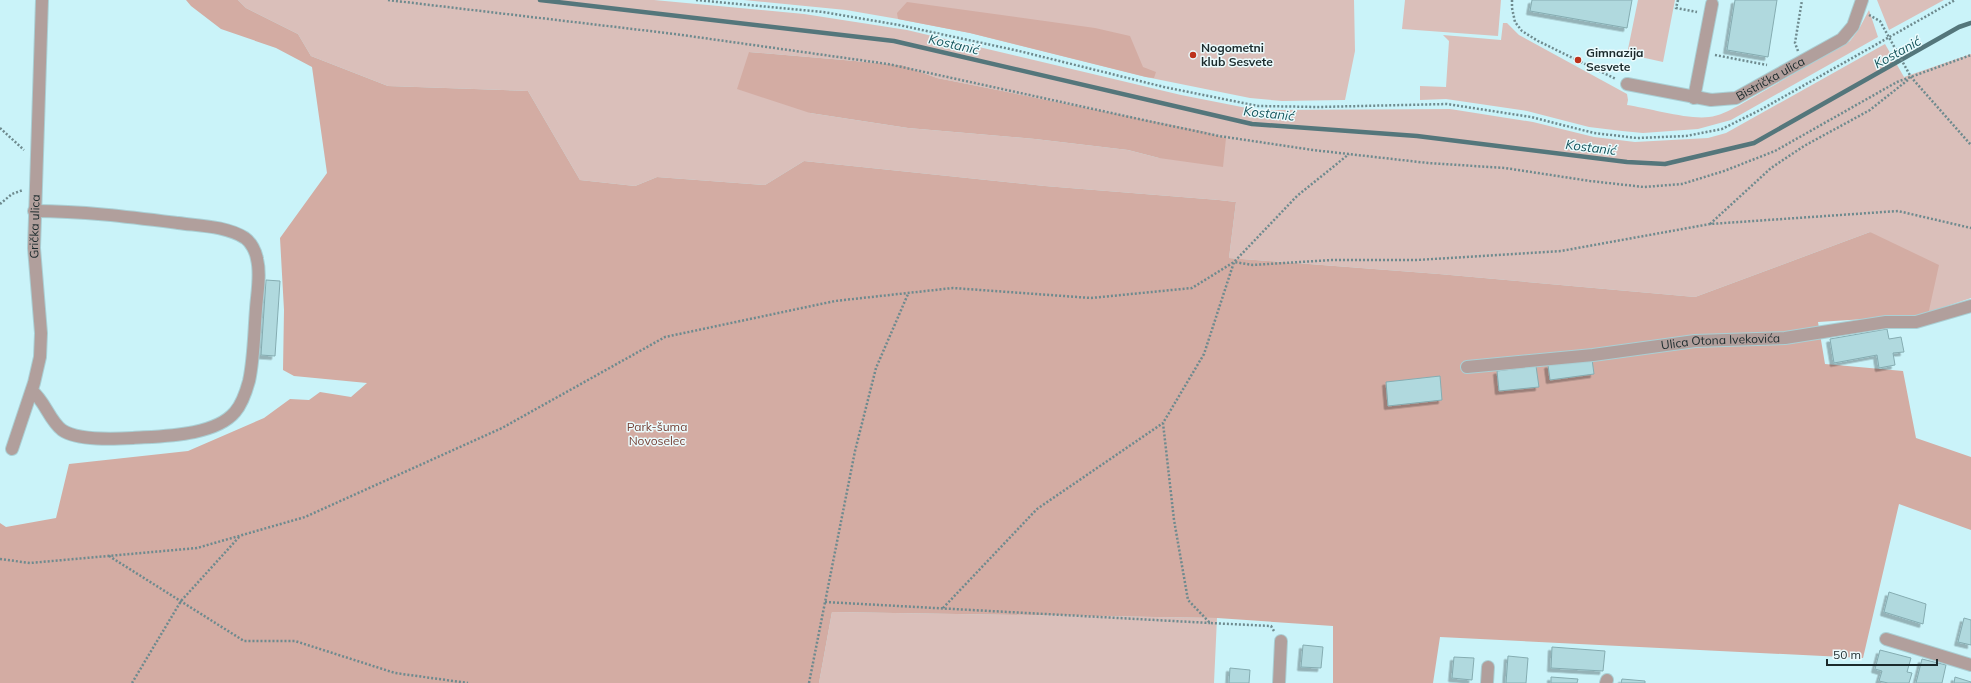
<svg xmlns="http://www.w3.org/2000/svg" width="1971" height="683" font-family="Mulish,sans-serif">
<defs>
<filter id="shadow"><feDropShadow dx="-3.5" dy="3.5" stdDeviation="0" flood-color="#0004"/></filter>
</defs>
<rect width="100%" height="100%" fill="#caf3f9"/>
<path fill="#dabfba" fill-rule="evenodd" d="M238 0H654L804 14 907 30 1181 95 1257 110 1450 109 1533 122 1594 137 1635 142 1708 138 1726 133 1885 44 1904 77 1971 54V298L1944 307 1928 315 1870 232 1695 297 1439 274 1229 258 1236 202 1219 200 1045 186 804 161 765 185 657 177 635 186 580 180 528 91 388 86 311 56 298 34 246 8ZM749 52 902 65 937 78 1204 131 1226 138 1159 158 1128 150 1035 139 908 128 810 113Z
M744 0H1354L1355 51 1345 100 1282 101 1250 98 1146 77 970 33 898 19 846 10Z
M1405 0H1501L1498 36 1402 29Z
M1638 0H1675L1663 62 1627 54Z
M1877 0H1944L1889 30Z
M1869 10 1878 37 1731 120 1698 129 1643 133 1622 131 1589 127 1527 111 1446 99 1420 100V86L1446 87 1449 41 1443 35 1501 40 1503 23H1507L1519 35 1627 94 1628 100 1627 105C1648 108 1689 120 1709 117 1719 116 1728 111 1738 106L1850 41 1859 29Z
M832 612 1217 618 1214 683H819Z"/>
<path fill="#d3aca3" d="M186 0H238L246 8 298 34 311 56 388 86 528 91 580 180 635 186 657 177 765 185 804 161 1045 186 1219 200 1236 202 1229 258 1439 274 1695 297 1870 232 1939 265 1928 315 1818 322 1825 364 1903 371 1916 438 1971 457V530L1899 504 1863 658 1440 637 1433 683H1333V626L1217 618 832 612 819 683H0V523L6 527 56 518 69 464 188 451 264 418 290 399 309 400 320 392 351 397 367 383 294 376 283 370 284 310 280 238 327 173 312 67 276 48 221 29 191 6Z
M907 2 1095 28 1130 36 1143 67 1156 72 1154 78 1146 77 970 33 898 19 897 13Z
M749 52 902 65 937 78 1204 131 1226 138 1223 167 1159 158 1128 150 1035 139 908 128 810 113 737 89Z"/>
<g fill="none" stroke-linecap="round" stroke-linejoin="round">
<path stroke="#54767b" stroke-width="4.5" d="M540 0 894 41 1252 124 1417 136 1627 162 1665 164 1754 143 1959 27 1971 23"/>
</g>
<path fill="#b0d9de" stroke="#85acb1" filter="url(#shadow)" d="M1532 0H1632L1627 28 1530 11Z
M1735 0H1777L1768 57 1727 50Z
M266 280 280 281 275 356 261 355Z
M1887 329 1889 339 1901 337 1904 352 1893 353 1895 365 1879 368 1877 355 1834 363 1830 339Z
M1592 359 1594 374 1550 380 1548 365Z
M1536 366 1539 387 1499 391 1497 371Z
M1440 376 1442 400 1388 406 1386 382Z
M1889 592 1926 604 1923 624 1884 612Z
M1964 618 1971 620V645L1958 642Z
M1303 645 1323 647 1321 668 1301 667Z
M1552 647 1605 651 1603 671 1551 668Z
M1880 650 1911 658 1907 672 1912 673 1909 683H1888L1879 681 1882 671 1875 669Z
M1508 656 1528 658 1526 683H1506Z
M1454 657 1474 658 1472 680 1452 678Z
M1922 659 1946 665 1942 683H1916Z
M1230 668 1250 670 1249 683H1229Z
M1551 677 1578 679 1577 683H1551Z
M1955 677 1971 682V683H1954Z
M1622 679 1645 681V683H1621Z"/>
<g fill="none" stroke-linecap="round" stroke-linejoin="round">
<g stroke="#aacfd4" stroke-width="14">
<g id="minor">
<path id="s1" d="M1627 84 1711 100 1736 98 1842 39 1853 26 1862 0"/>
<path d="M1694 98 1712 4"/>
<path id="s2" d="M1467 367 1593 355 1695 341 1785 338 1886 322H1916L1971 306"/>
<path d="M32 391C45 401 49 420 62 430 78 441 115 439 133 438 162 436 215 436 235 412 242 404 246 392 249 381 254 358 254 333 256 309 257 293 261 275 257 259 256 252 251 242 245 238 226 226 200 226 178 223 130 217 83 211 34 211"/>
<path id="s3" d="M12 449 34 383 40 357 41 333 34 248 42 0"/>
<path d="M1886 639 1971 665"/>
<path d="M1279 683 1281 641"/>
<path d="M1487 683 1488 667"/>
<path d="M1606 683 1607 680"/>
</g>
</g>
<path stroke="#6e8a8e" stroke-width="2.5" stroke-dasharray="2 2" stroke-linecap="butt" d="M388 0 675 34 888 64 1148 121 1219 136 1313 150 1428 163 1505 168 1590 181 1644 187 1682 184 1724 171 1775 151 1897 82 1971 55
M696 0 823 12 899 25 1019 51 1164 87 1258 106 1318 107 1447 104 1531 117 1594 133 1637 138 1686 136 1722 129 1762 109 1955 0
M1512 0V8L1515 22 1522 31 1538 41 1616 79
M1678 0 1676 8 1697 12
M1869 15 1880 21 1911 77 1971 145
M1798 51 1795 43 1802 0
M1715 55 1767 65
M0 128 24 150
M0 204 12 194 23 190
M1710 224 1771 168 1804 146 1870 110 1909 79
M109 556 244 641H295L395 673 468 683
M0 559 30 563 197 548 305 517 502 428 665 337 835 301 953 288 1091 298 1192 288 1234 262 1297 196 1349 154
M825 602 1210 623
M943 608 1037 509 1163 423
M1274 631 1271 626 1210 623 1188 600 1174 520 1163 423 1204 354 1234 262 1253 265 1332 260H1417L1561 251 1710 224 1898 211 1971 228
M132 683 181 601 240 536
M809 683 855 451 876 368 908 294"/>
<use href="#minor" stroke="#b19f9c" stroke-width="12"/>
</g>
<g fill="#bd321c" stroke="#ebfbfd" stroke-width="1.5">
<circle cx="1193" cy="55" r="4"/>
<circle cx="1578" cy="60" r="4"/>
</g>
<g text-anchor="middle" stroke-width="3" stroke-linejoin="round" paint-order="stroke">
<g font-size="12" font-weight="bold" fill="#1b2a2c" stroke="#ebfbfd" text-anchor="start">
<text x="1201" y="52">Nogometni<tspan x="1201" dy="14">klub Sesvete</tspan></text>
<text x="1586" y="57">Gimnazija<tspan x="1586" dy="14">Sesvete</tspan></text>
</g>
<g font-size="12" fill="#1b2a2c" stroke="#ebfbfd">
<text dy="4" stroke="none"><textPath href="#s1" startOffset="150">Bistrička ulica</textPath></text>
<text dy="4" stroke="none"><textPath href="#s3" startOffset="227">Grička ulica</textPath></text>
<text dy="4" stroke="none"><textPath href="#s2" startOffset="255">Ulica Otona Ivekovića</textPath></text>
</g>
<g font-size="12" fill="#764035" stroke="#ebfbfd">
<text x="657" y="431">Park-šuma<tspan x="657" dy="14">Novoselec</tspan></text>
</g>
<g font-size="13" font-style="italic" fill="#18575e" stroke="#ebfbfd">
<text transform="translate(954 44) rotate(13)" y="5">Kostanić</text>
<text transform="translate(1897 52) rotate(-29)" y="5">Kostanić</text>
<text transform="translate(1269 113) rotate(6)" y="5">Kostanić</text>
<text transform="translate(1591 147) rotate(7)" y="5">Kostanić</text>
</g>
</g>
<path d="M1827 659v6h110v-6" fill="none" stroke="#1b2a2c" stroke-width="2"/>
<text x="1833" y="659" font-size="12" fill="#1b2a2c" stroke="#ebfbfd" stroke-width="3" paint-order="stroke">50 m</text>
</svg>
